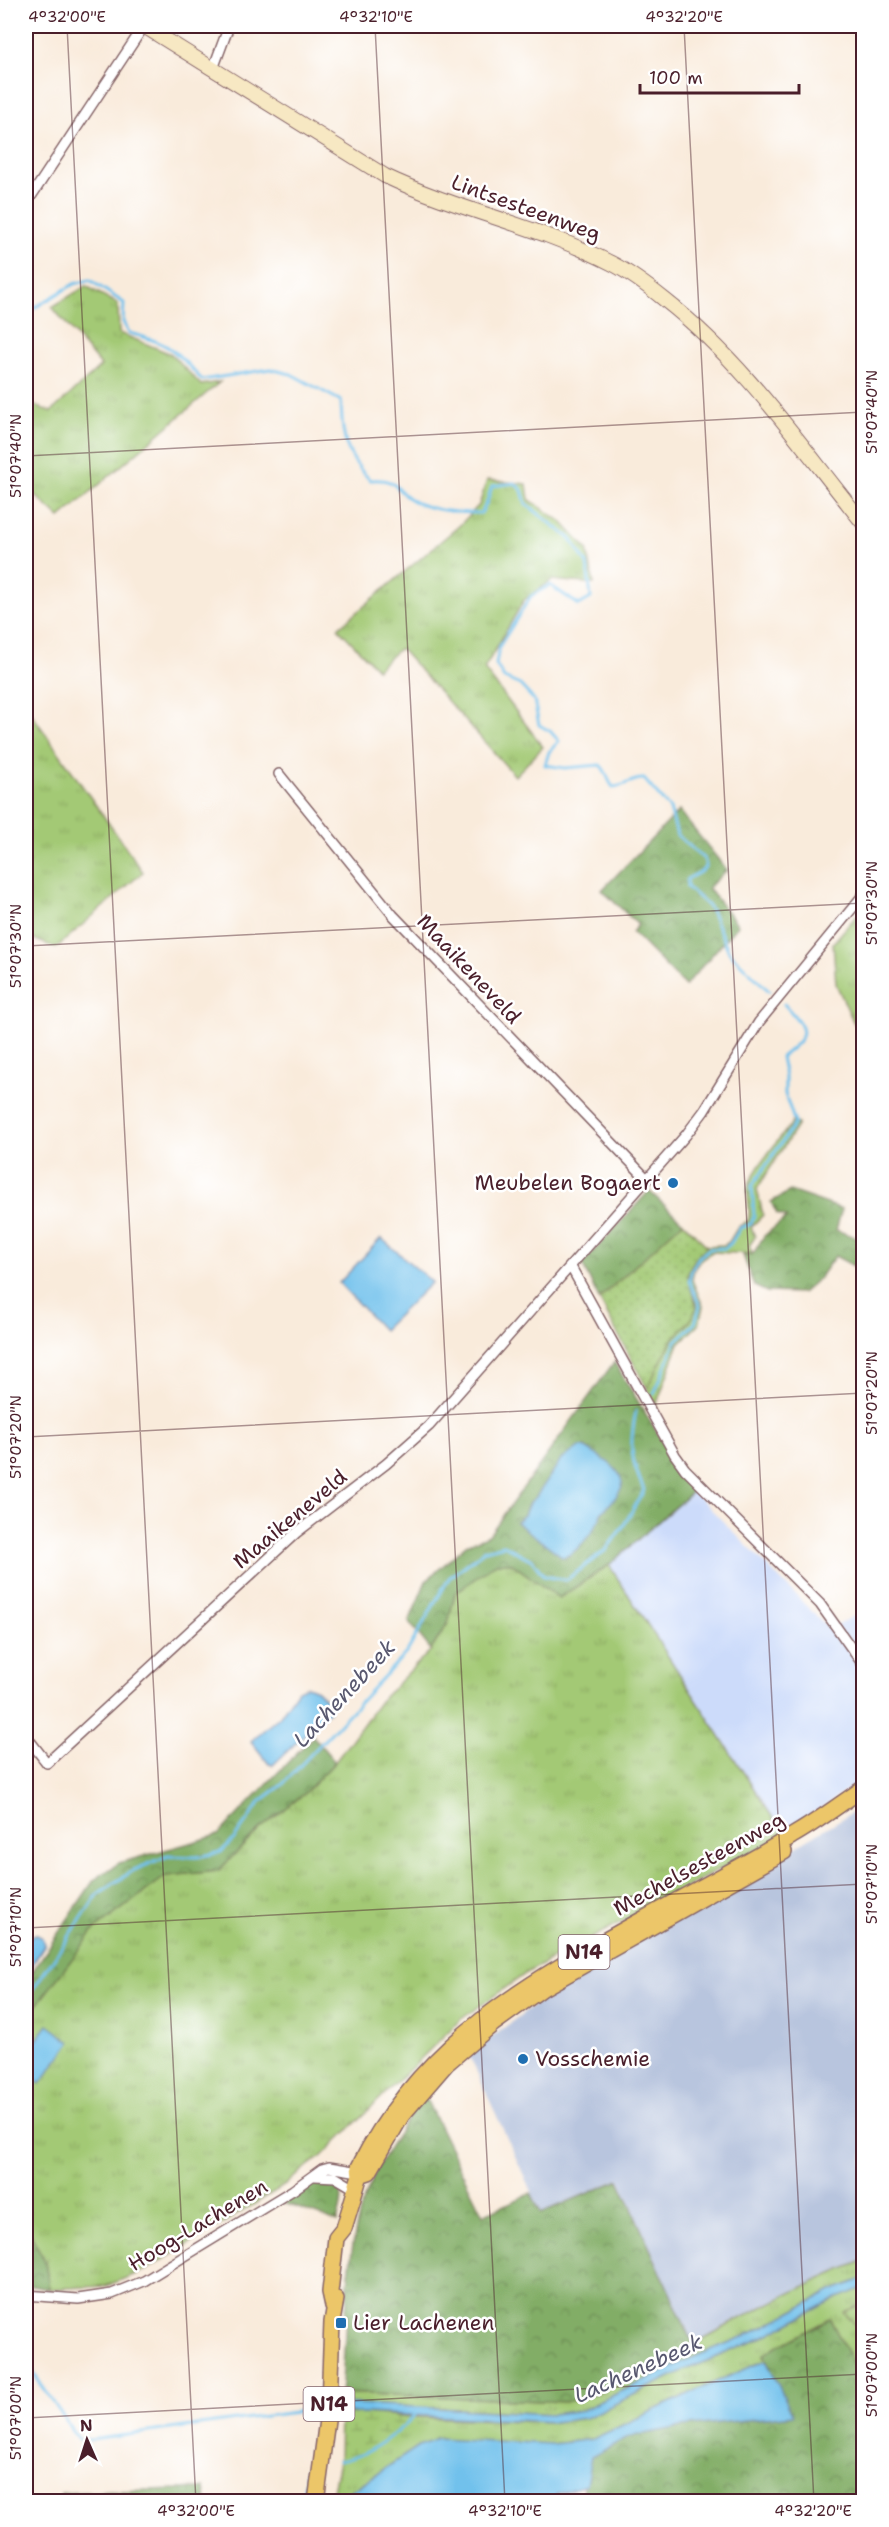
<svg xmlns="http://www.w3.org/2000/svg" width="889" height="2527" font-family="'Shantell Sans',sans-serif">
<defs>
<pattern id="grass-tufts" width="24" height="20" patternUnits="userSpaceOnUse" patternTransform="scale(1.5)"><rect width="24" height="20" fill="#a3c974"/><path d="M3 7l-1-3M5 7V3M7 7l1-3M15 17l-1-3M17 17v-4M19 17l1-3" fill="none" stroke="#8eac65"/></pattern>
<pattern id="forest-crowns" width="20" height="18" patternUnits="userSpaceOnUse" patternTransform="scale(1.5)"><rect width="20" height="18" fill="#82ad66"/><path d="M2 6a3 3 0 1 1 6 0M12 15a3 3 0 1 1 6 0" fill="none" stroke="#6c8c54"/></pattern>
<pattern id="wetland-marsh" width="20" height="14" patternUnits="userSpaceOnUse" patternTransform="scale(1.5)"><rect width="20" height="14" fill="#a3c974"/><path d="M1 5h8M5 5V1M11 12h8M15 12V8" fill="none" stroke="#8eac65"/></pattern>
<pattern id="garden-dots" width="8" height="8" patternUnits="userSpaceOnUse" patternTransform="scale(1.5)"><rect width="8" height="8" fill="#a3c974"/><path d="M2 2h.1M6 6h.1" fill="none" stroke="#8eac65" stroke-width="1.8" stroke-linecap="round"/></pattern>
</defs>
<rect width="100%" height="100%" fill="#fff"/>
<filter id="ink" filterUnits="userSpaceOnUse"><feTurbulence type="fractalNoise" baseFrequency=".0167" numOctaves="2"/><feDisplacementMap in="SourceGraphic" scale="12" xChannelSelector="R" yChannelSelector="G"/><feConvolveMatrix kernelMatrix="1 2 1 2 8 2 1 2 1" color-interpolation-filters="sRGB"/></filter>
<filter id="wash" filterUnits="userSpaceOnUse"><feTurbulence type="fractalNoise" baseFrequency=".008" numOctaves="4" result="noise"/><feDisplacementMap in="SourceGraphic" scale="24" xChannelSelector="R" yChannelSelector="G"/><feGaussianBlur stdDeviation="1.35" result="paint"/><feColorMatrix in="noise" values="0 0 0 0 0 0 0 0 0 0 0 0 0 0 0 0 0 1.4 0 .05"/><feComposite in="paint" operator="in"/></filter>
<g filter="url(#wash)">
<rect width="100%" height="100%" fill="#f9ebdb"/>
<path fill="#ccdbfa" d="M693 1491 829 1629 863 1611V1779L784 1834 609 1565Z"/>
<path fill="#b8c5de" d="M863 1806V2261L747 2315 694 2346 620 2180 541 2213 469 2055 540 2000Z"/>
<path fill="url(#grass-tufts)" stroke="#767450" stroke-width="1.5" d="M86 286 118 304 119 333 171 354 201 385 220 382 60 518 26 487V402L51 412 101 366 52 307Z
M487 480 527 484 529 499 562 522 587 549 594 584 552 580 524 600 484 669 543 747 515 776 400 648 377 669 338 628 460 525 479 505Z
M26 706 143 872 56 948 26 936Z
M863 908V1036L853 1021 836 984 833 943Z
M793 1122 798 1124 757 1189 763 1215 751 1227 755 1237 749 1246 753 1254 712 1252 702 1258 694 1269 692 1280 703 1306 699 1324 679 1343 656 1406 647 1388 672 1340 690 1321 697 1307C688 1276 679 1273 707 1246L724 1245 729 1242 738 1227 748 1221C752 1209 746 1199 748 1188 751 1173 783 1134 793 1122Z
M496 1563H511L559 1598 609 1565 784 1835 528 1972 460 2020 321 2157 302 2170 287 2184 146 2270 106 2286 49 2289 45 2261 26 2226V2019L28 2015 95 1929 166 1876 218 1871 260 1829 305 1793 335 1762 381 1700 431 1650 448 1623 455 1593Z
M863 2261V2279L833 2290 754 2332 682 2362 583 2410 553 2414 340 2403 341 2393 569 2402C631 2381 689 2346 747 2315 784 2295 824 2277 863 2261Z
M863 2288V2304H861V2331H863V2383L830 2319 764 2355 766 2360 695 2391 593 2439 552 2444H422L345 2495 343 2501 331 2500 339 2461 376 2447 414 2417 553 2422 586 2418 685 2370 757 2340 837 2298Z"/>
<path fill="url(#forest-crowns)" stroke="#666648" stroke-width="1.5" fill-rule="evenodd" d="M679 811 727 870 708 888 738 925 685 986 632 932 638 925 602 890Z
M649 1191 683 1222 599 1299 582 1264Z
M790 1191 842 1209 836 1230 863 1240V1271L835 1256 819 1278 802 1293 767 1292 754 1286 743 1255 753 1254 764 1236 787 1217 777 1214 771 1202Z
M614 1362 693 1491 609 1565 559 1598 511 1563H496L455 1593 448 1623 431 1650 409 1622 426 1581 466 1545 489 1535ZM585 1447 616 1470 622 1487 569 1556 563 1557 516 1522 524 1515 529 1503 537 1497 553 1471Z
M313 1736 335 1762 305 1793 260 1829 218 1871 166 1876 95 1929 26 2019V1981L94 1880 119 1863 218 1835Z
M425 2097 483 2215 531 2193 541 2213 619 2180 694 2346 593 2394 569 2402 341 2393C347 2334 344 2273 359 2216 366 2188 380 2161 396 2137 405 2123 413 2109 425 2097Z
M316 2179 335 2181C346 2194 341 2206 337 2222L284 2203 292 2194Z
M26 2226 45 2261 49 2289 26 2285Z
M830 2319 863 2383V2501L581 2502 591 2457 628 2437 681 2427 792 2415 764 2354Z
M205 2488 207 2501H61V2493Z"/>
<path fill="url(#wetland-marsh)" stroke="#767450" stroke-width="1.5" d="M863 2304V2331L861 2332 844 2312Z
M364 2413 414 2417C391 2436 369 2456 339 2461L340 2414Z"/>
<path fill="url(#garden-dots)" stroke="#767450" stroke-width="1.5" d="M683 1222 707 1246C680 1273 687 1276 697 1307L690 1321 672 1340 647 1388 599 1299Z"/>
<path fill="#71c1ec" stroke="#5e708c" stroke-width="1.5" d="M381 1238 432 1282 383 1330 339 1283Z
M579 1447H584C597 1456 619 1465 622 1482 624 1491 608 1506 602 1512 598 1517 602 1514 599 1520 592 1533 577 1554 563 1557L516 1522 524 1515 529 1503 536 1497 560 1461Z
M307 1686 317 1690 330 1704 329 1711 273 1765 269 1764 251 1741 280 1716 298 1690Z
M35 1934 42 1938 45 1944 26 1974V1938Z
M48 2025 71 2042 40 2084 26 2074V2054Z
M863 2279V2288L837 2298 757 2340 685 2370 586 2418 553 2422 364 2413 340 2414V2403L553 2414 583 2410 682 2362 754 2332 833 2290Z
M766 2360 793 2415 681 2427 628 2437 591 2457 586 2485 557 2494 551 2501 348 2502 345 2495 422 2444 437 2438 552 2444 593 2439 695 2391Z"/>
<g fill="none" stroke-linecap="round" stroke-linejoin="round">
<path stroke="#71c1ec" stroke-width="3" d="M26 313 74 284 90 280 124 303 123 322 129 333C170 343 175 350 202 380L270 369 291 374 341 401C342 436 344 454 370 480 400 477 395 493 415 502 434 511 460 513 481 513L487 502 492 486 515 483 522 490 526 504 571 539 587 564 591 598 579 605 550 585 531 596 499 647 496 664 504 678 520 685 534 700 539 725 550 731 559 741 549 752 545 765 565 768 600 765C607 771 607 780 613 787 625 787 632 778 644 779L670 809 677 835 704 859 706 865 702 871 687 879V887L710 908 729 952 769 991
M654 1394 676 1341 695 1323 700 1306 689 1281 692 1269 699 1257 709 1249 725 1248 731 1243 740 1228 751 1224 754 1216 752 1186 795 1123 785 1094V1077L781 1057C810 1034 809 1032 784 1004
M26 1999 99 1893 134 1870 168 1856 197 1857 221 1852 234 1839 261 1801 282 1785 407 1652 449 1578 485 1550 504 1545 532 1560 544 1576 566 1580 606 1550 624 1525 644 1490C630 1458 629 1445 636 1411
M26 2362 78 2439 90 2440 310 2410
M339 2461C369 2456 394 2436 415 2415
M302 2502 307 2468"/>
</g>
</g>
<g filter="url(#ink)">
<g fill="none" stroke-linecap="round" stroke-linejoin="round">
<g stroke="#876669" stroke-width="12">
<path id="street" d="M213 69 229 26
M26 204 144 26
M279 774 393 915 646 1178
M571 1267 675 1455 685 1469 820 1604 864 1666
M26 1736 47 1763 296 1533 386 1464 429 1426 686 1135 704 1111 759 1022 864 894
M315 2176 335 2177 355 2189
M26 2295 78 2299 112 2294 144 2281 293 2190 322 2169 329 2167 353 2171 360 2175"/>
</g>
<g stroke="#876669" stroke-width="16">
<path id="secondary" d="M144 26 385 176C459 211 540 226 613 264 632 274 649 287 665 300 744 362 801 446 864 524"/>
</g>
<g stroke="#876669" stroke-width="18">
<path id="primary" d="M360 2175 369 2172 402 2115 446 2064 493 2024 543 1988 784 1852
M333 2306 330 2292 336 2238 344 2228 360 2175 359 2167C426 2034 541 1976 665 1907 707 1884 751 1861 792 1836 817 1822 840 1804 864 1788
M316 2502 329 2405 332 2322 336 2299"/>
</g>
<use href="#street" stroke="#fff" stroke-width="9"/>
<use href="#secondary" stroke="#f7e8c3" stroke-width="14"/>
<use href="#primary" stroke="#ecc669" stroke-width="15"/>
</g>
</g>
<path fill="none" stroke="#4a1f2b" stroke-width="1.5" stroke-opacity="0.45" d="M67 26 196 2502M375 26 505 2502M684 26 814 2502M26 456 864 412M26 946 864 903M26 1437 864 1393M26 1928 864 1884M26 2418 864 2374"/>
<g fill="#1f6fb2" stroke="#fff" stroke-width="2">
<circle cx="673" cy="1183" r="6"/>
<circle cx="523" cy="2059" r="6"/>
<rect x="335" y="2317" width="12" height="12" rx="3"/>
</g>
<g text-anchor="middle" stroke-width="5" stroke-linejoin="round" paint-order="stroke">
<g fill="#fff" stroke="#80626b" stroke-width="1.5">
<rect x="558.5" y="1935" width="51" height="34" rx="4.5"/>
<rect x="303.5" y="2387" width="51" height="34" rx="4.5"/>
</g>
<g font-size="20" font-weight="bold" fill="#4a1f2b">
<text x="584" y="1959">N14</text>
<text x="329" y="2411">N14</text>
</g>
<g font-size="21" fill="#4a1f2b" stroke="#fff">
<text transform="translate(526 208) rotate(20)" y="7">Lintsesteenweg</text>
<text transform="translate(469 969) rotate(47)" y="7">Maaikeneveld</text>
<text transform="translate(290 1519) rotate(-40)" y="7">Maaikeneveld</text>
<text transform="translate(699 1864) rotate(-29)" y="7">Mechelsesteenweg</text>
<text transform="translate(198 2225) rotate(-31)" y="7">Hoog-Lachenen</text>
</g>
<g font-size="21" fill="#4a1f2b" stroke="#fff" text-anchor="start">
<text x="661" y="1190" text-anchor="end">Meubelen Bogaert</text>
<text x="535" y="2066">Vosschemie</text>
<text x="353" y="2330">Lier Lachenen</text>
</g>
<g font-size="22" font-style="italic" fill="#58586f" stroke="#fff">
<text transform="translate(344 1693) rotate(-47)" y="8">Lachenebeek</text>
<text transform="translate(638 2368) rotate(-24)" y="8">Lachenebeek</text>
</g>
</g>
<rect width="889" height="2527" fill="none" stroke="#fff" stroke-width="66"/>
<g transform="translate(87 2440) rotate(357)" stroke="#ffffff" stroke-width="4.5" paint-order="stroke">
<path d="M0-4.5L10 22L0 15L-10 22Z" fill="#4a1f2b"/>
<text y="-9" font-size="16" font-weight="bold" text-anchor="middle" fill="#4a1f2b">N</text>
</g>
<path d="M640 84v9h159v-9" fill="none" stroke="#4a1f2b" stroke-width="3"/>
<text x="649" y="84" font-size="18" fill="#4a1f2b" stroke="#ffffff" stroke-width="4.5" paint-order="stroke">100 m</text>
<rect x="33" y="33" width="823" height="2461" fill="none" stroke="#4a1f2b" stroke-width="2"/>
<g font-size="15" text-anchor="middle" fill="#4a1f2b">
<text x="67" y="22">4°32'00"E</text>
<text x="376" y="22">4°32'10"E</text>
<text x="684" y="22">4°32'20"E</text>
<text transform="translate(872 412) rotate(-90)" y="5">51°07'40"N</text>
<text transform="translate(16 456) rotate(-90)" y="5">51°07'40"N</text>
<text transform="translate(872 903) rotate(-90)" y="5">51°07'30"N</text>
<text transform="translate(16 946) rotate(-90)" y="5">51°07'30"N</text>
<text transform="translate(872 1393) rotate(-90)" y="5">51°07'20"N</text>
<text transform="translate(16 1437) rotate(-90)" y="5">51°07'20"N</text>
<text transform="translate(872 1884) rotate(-90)" y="5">51°07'10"N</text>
<text transform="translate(16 1927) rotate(-90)" y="5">51°07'10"N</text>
<text transform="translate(872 2375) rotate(-90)" y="5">51°07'00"N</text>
<text transform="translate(16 2418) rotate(-90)" y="5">51°07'00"N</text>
<text x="196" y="2516">4°32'00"E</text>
<text x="505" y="2516">4°32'10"E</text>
<text x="813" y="2516">4°32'20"E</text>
</g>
</svg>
